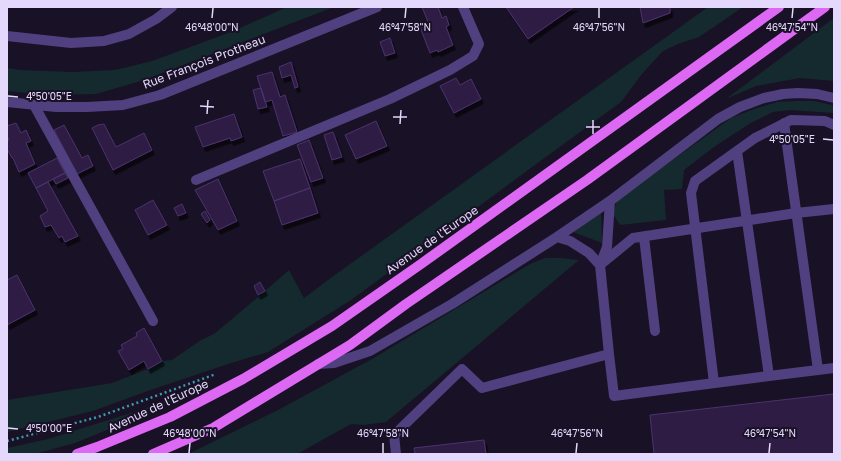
<svg xmlns="http://www.w3.org/2000/svg" width="841" height="461" font-family="'Golos Text',sans-serif">
<defs>
<filter id="shadow"><feDropShadow dx="2.5" dy="4.5" stdDeviation="0" flood-color="#0009"/></filter>
</defs>
<rect width="100%" height="100%" fill="#191125"/>
<path fill="#142a2e" d="M287 7H334L144 80 96 94 46 95 7 91V68L20 70 73 72 115 70 152 61 231 32Z
M708 7H743L699 37 678 44 663 51 642 74 621 102 351 300 268 352 228 364 145 392 93 411 7 432V400L112 383 148 369 162 361 172 360 201 340 214 334 257 298 289 270 304 298 332 277Z
M834 18V81L800 78 756 86 726 99Z
M794 101H814L832 105 834 106V113L790 110 773 112 749 124 714 147 684 170 682 189 664 190 666 220 620 225 613 214 617 200 731 118 754 109 777 102Z
M601 211 602 243 573 232Z
M545 258H560L579 260 386 422 364 425 351 424 297 454H188L278 410 372 359 530 264Z
M202 388 156 410 75 443 35 454H7V448L48 439 137 411Z"/>
<path fill="#2e1e44" stroke="#4b326e" filter="url(#shadow)" d="M422 7H438L442 18 446 16 449 25 446 27 453 45 438 52 437 50 430 53 420 27 429 24Z
M506 7H576H574L528 39Z
M640 7H670V13L643 23Z
M390 38 395 53 385 56 380 42Z
M291 62 298 87 295 88 291 75 282 78 279 67Z
M272 72 280 97 285 95 297 132 283 136 272 100 265 102 257 76Z
M456 78 460 85 471 79 481 99 454 113 440 86Z
M261 88 267 107 258 109 253 90Z
M234 114 242 137 231 141 230 138 203 147 195 127Z
M376 121 387 146 356 159 345 135Z
M16 123 21 133 26 130 31 141 26 143 35 164 19 172 13 158H12L7 149V141L9 140 7 136V126Z
M104 124 116 147 144 133 152 150 113 170 92 128 98 125Z
M64 125 82 158 88 155 93 166 77 174 54 130Z
M333 132 342 157 332 160 324 135Z
M309 140 323 178 311 182 297 145Z
M57 158 65 173 36 188 28 173Z
M300 159 310 188 274 201 263 171Z
M65 173 68 178 56 184 53 179Z
M218 179 237 221 218 230 195 190Z
M48 182 78 236 65 242 62 236 59 238 51 225 45 227 40 216 48 211 36 188Z
M310 188 318 213 282 225 274 201Z
M153 200 167 225 148 235 135 210Z
M182 204 186 213 178 216 174 208Z
M205 211 210 220 207 223 201 214Z
M17 275 35 310 7 325V280Z
M260 282 265 291 258 295 254 286Z
M144 328 162 361 148 369 144 361 129 370 118 351 123 349 121 345 137 336 136 333Z
M834 394V454H654L650 415Z
M484 440 486 454H415L414 448Z"/>
<g fill="none" stroke-linecap="round" stroke-linejoin="round">
<path stroke="#399cae" stroke-width="2.5" stroke-dasharray="2 3" stroke-linecap="butt" d="M7 441 98 417 216 374"/>
<path stroke="#504080" stroke-width="10" d="M7 36 71 43 104 41 129 34 156 19 172 7
M7 102 56 107H87L123 105 160 95 377 7
M34 105 153 321
M784 123 818 370
M196 180 390 99 450 70 473 56 479 44 463 7
M557 237 570 241 589 253 600 265
M644 237 655 331
M600 265 633 238 796 213 834 209
M609 354 614 396 769 376 737 151
M318 364 334 363 370 351 452 304 557 237 610 201 718 119 740 107 764 98 783 94 798 93 817 94 834 98
M769 376 834 368
M714 383 691 193 695 181 755 138 791 120 825 121 834 125
M396 454 394 435 462 369 482 388 609 354 600 265 607 247 610 201"/>
<path stroke="#dd68f3" stroke-width="10" d="M77 454 97 447 170 417 243 379 332 326 421 264 779 7
M153 454 213 428 350 345 406 304 587 180 825 7"/>
</g>
<path fill="none" stroke="#e4d8fc" stroke-width="1.5" d="M212 18 213 8M405 18 406 8M599 18V8M792 18 793 8M8 96 18 97M200 106 214 107M207 114 208 100M393 117H407M400 124 401 110M586 127H600M593 134V120M823 139 833 140M8 428 18 429M189 453 190 443M383 453V443M576 453 577 443M769 453 770 443"/>
<g text-anchor="middle" stroke-width="4" stroke-linejoin="round" paint-order="stroke">
<g font-size="12" fill="#e4d8fc" stroke="#191125">
<text transform="translate(204 62) rotate(-21)" y="4">Rue François Protheau</text>
<text transform="translate(432 240) rotate(-35)" y="4">Avenue de l'Europe</text>
<text transform="translate(158 406) rotate(-25)" y="4">Avenue de l'Europe</text>
</g>
</g>
<g font-size="10" text-anchor="middle" fill="#e4d8fc" stroke="#191125" stroke-width="4" stroke-linejoin="round" paint-order="stroke">
<text x="212" y="31">46°48'00"N</text>
<text x="405" y="31">46°47'58"N</text>
<text x="599" y="31">46°47'56"N</text>
<text x="792" y="31">46°47'54"N</text>
<text x="49" y="100">4°50'05"E</text>
<text x="792" y="143">4°50'05"E</text>
<text x="49" y="432">4°50'00"E</text>
<text x="190" y="437">46°48'00"N</text>
<text x="383" y="437">46°47'58"N</text>
<text x="577" y="437">46°47'56"N</text>
<text x="770" y="437">46°47'54"N</text>
</g>
<rect width="841" height="461" fill="none" stroke="#e4d8fc" stroke-width="16"/>
</svg>
